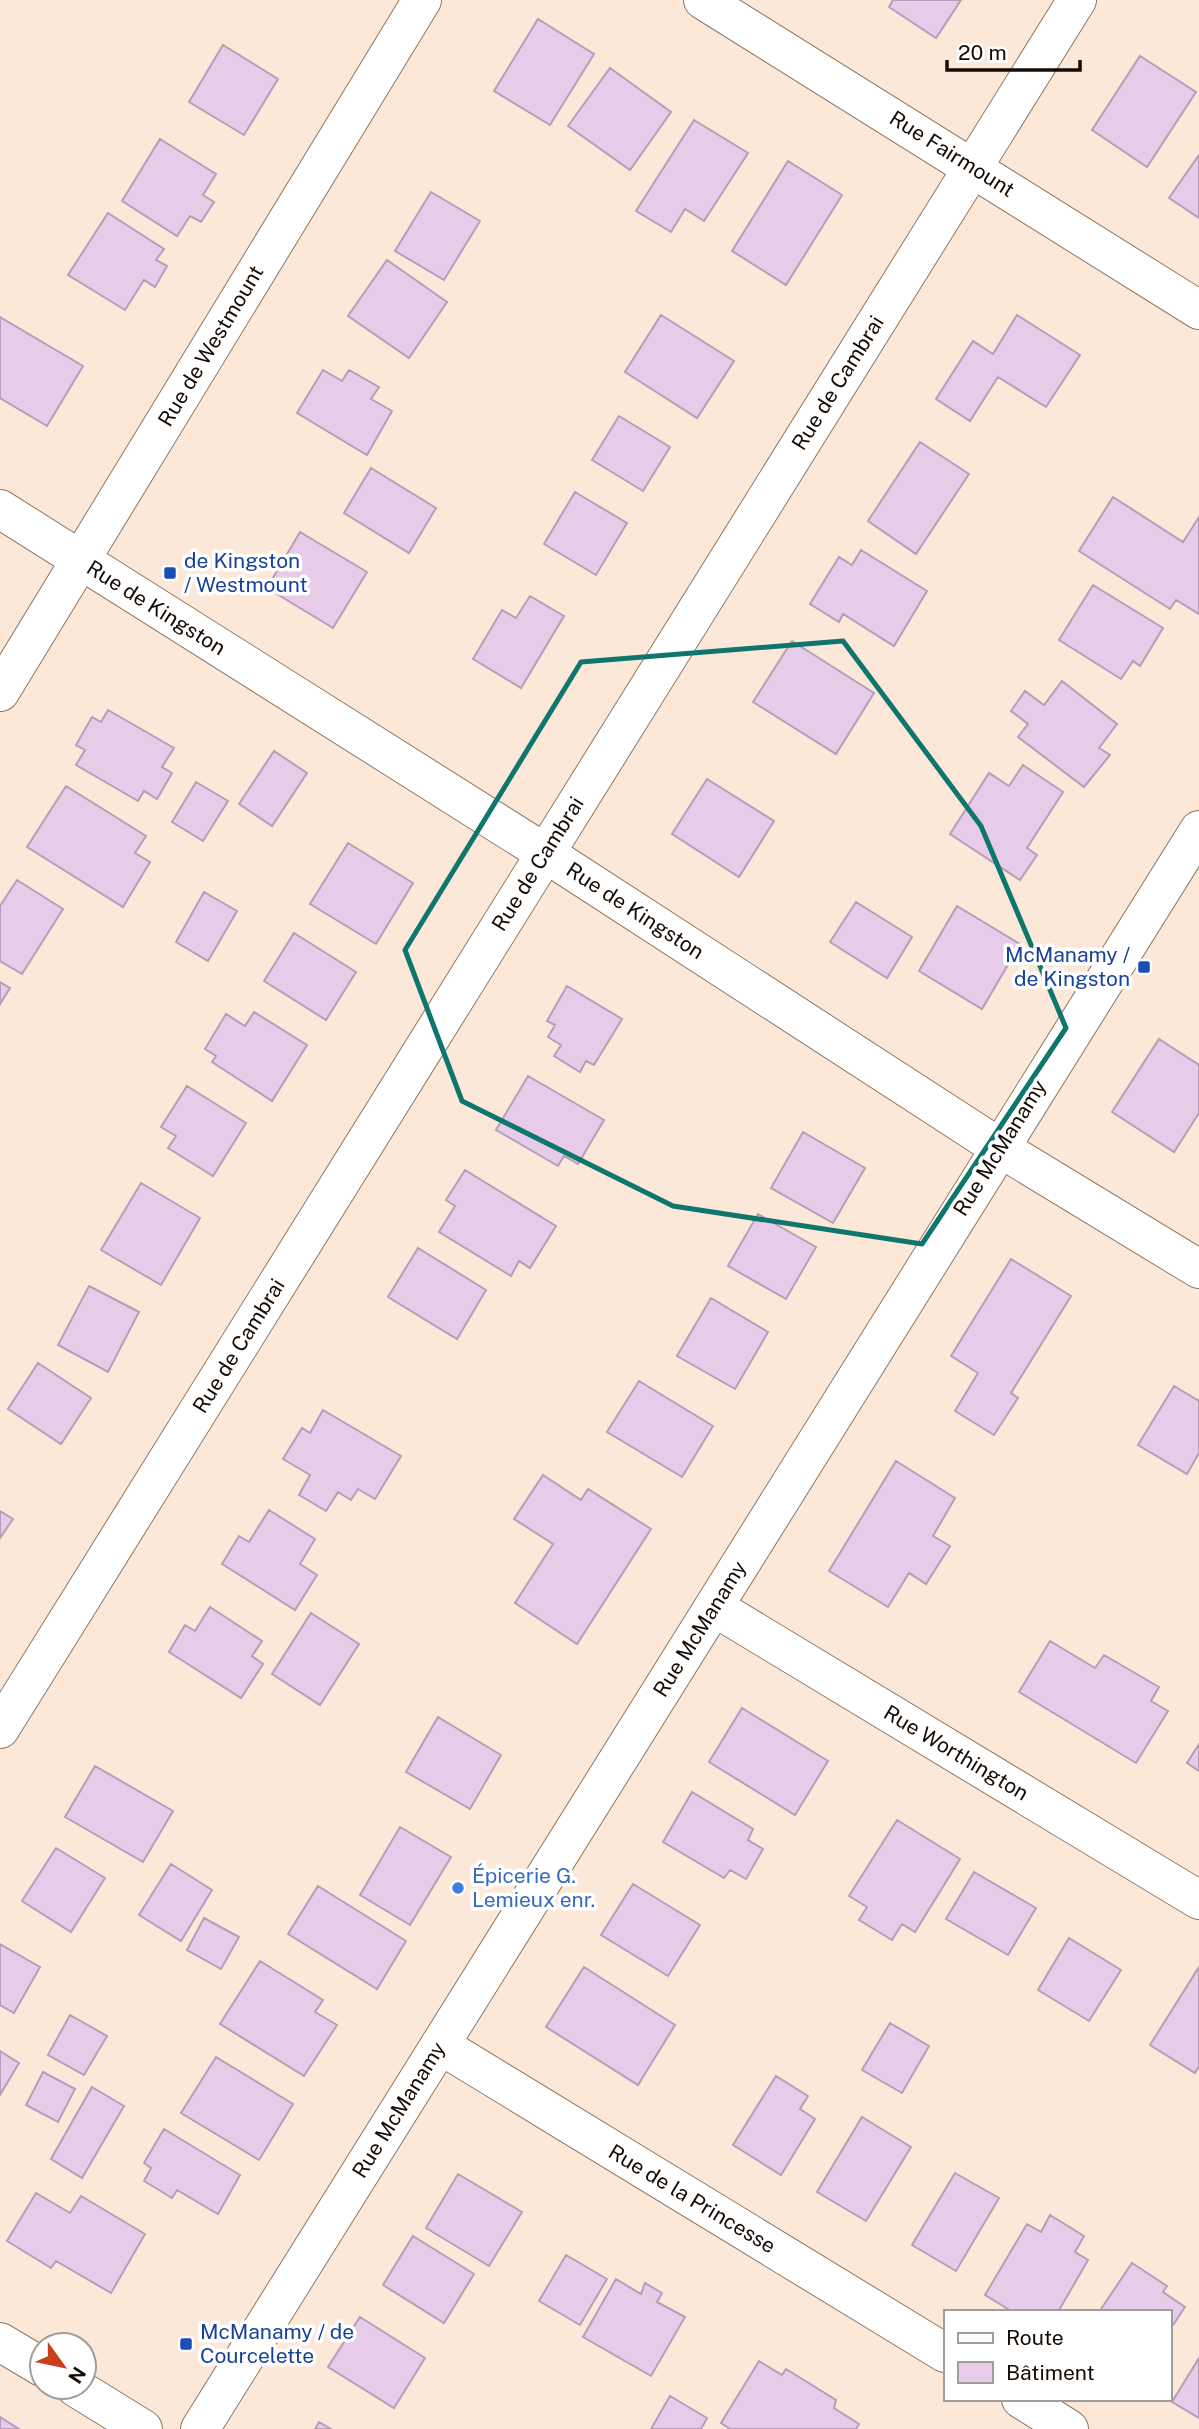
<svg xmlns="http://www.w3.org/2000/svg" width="1199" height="2429" font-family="'Public Sans',sans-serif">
<rect width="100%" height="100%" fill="#fce8d9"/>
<path fill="#e7cce9" stroke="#b79db9" stroke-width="2" d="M893 0H961L936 38 889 7Z
M538 19 594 54 550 125 494 91Z
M223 45 278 79 244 135 189 102Z
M1140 56 1196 92 1147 167 1092 130Z
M610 68 671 112 630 170 568 126Z
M694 120 748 153 704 221 685 209 671 232 636 211Z
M160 139 216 174 203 195 214 202 201 222 190 216 177 236 122 201Z
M1199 155V218L1169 198Z
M788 161 842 195 786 285 732 251Z
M431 192 480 221 444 280 395 251Z
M108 213 164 249 156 260 167 266 155 287 144 280 125 310 68 275Z
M387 260 447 302 409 358 348 316Z
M661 315 734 361 697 418 625 372Z
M1017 315 1080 355 1046 407 998 377 970 421 936 399 973 341 993 354Z
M0 317 83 366 47 426 0 398Z
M323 370 342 381 349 370 379 387 371 399 392 411 367 455 297 413Z
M619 416 670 447 643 491 592 460Z
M920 442 969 474 916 554 868 521Z
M371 468 436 508 409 553 344 513Z
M575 492 627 523 596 575 544 544Z
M1113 497 1183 542 1199 517V614L1176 600 1170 609 1079 551Z
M300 532 367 572 333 628 267 588Z
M861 550 927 591 894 646 843 614 839 622 810 604 839 557 852 565Z
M1093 585 1163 628 1140 666 1133 661 1121 679 1059 640Z
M530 596 564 616 521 688 473 659 502 610 516 618Z
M792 641 874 693 836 754 753 702Z
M1062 681 1117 724 1099 748 1110 755 1084 787 1018 737 1028 724 1011 711 1025 691 1044 705Z
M108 710 174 748 162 767 172 773 157 799 144 791 138 801 76 765 85 750 76 745 92 717 101 722Z
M274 751 307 773 272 826 239 804Z
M1023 765 1063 792 1027 848 1037 855 1020 880 950 834 989 773 1009 786Z
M707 779 774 821 739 877 672 834Z
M196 782 228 801 203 841 172 822Z
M66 786 146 836 135 853 150 862 123 907 27 847Z
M348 843 413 883 376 944 310 904Z
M17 880 63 909 22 974 0 961V906Z
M204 892 237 911 208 961 176 942Z
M856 902 912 937 887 978 830 942Z
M957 906 1020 944 982 1009 919 971Z
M294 933 356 972 326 1020 264 981Z
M0 982 10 988 0 1004Z
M567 986 622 1019 594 1065 586 1061 580 1072 554 1056 561 1045 548 1037 555 1025 547 1021Z
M254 1012 307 1045 272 1101 212 1062 216 1056 205 1049 226 1014 245 1026Z
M1159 1039 1199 1065V1113L1174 1152 1112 1112Z
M528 1076 604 1120 578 1164 564 1156 558 1166 496 1130Z
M187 1086 246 1123 213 1176 168 1148 176 1136 161 1127Z
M803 1132 865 1168 833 1223 771 1188Z
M465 1170 556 1226 530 1268 519 1261 511 1276 439 1232 455 1206 446 1200Z
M141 1183 200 1218 161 1285 101 1250Z
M758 1214 816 1247 786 1299 728 1266Z
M418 1248 486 1290 457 1339 388 1297Z
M1011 1259 1071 1296 1011 1393 1018 1398 994 1435 955 1411 978 1373 951 1356Z
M89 1286 139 1312 108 1372 58 1345Z
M711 1298 768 1332 735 1389 677 1356Z
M38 1363 91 1398 61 1444 8 1409Z
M639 1381 713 1426 682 1477 607 1432Z
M1174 1386 1199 1401V1453L1187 1474 1138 1445Z
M323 1410 401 1456 375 1499 358 1489 351 1500 338 1492 326 1511 299 1495 310 1475 283 1459 302 1428 310 1433Z
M896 1461 955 1498 933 1536 950 1546 926 1584 909 1573 888 1607 829 1571Z
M543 1475 581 1500 588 1489 651 1529 577 1644 515 1603 553 1544 514 1519Z
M269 1510 315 1539 300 1564 317 1575 295 1610 222 1564 239 1536 249 1542Z
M0 1511 13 1519 0 1538Z
M210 1607 262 1641 252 1656 263 1664 241 1698 169 1652 185 1625 195 1631Z
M311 1613 359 1644 320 1705 272 1674Z
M1050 1641 1095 1668 1104 1655 1159 1687 1151 1701 1168 1711 1136 1763 1019 1692Z
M742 1708 828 1761 795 1815 709 1762Z
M438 1717 501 1755 470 1809 406 1772Z
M1199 1744V1771L1187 1763Z
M95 1766 173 1811 143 1862 65 1817Z
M692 1792 753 1829 748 1840 763 1849 746 1879 730 1870 724 1878 663 1842Z
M897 1820 960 1859 915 1932 902 1924 892 1940 859 1920 867 1907 849 1896Z
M400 1827 451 1857 410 1925 360 1895Z
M56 1848 105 1878 71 1932 22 1901Z
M171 1864 212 1890 181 1941 139 1915Z
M974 1872 1036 1908 1008 1955 946 1919Z
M633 1884 700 1925 668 1976 601 1935Z
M318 1886 406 1941 377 1989 288 1934Z
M204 1918 239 1937 221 1969 187 1950Z
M1069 1938 1121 1970 1089 2021 1038 1990Z
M0 1944 40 1967 14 2013 0 2005Z
M260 1961 323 2000 315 2012 337 2025 304 2076 220 2024Z
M584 1967 675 2025 638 2085 546 2027Z
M1199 1967V2066L1195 2073 1150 2045Z
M70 2015 107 2036 84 2075 48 2055Z
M890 2023 929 2046 902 2093 862 2070Z
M0 2051 19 2063 0 2095Z
M216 2057 293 2104 259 2160 181 2113Z
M43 2072 75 2089 58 2122 26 2105Z
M776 2076 808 2096 800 2109 815 2119 781 2175 733 2145Z
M92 2087 124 2106 82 2178 51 2159Z
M862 2117 911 2147 866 2221 817 2192Z
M164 2129 240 2175 218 2214 177 2190 172 2198 144 2181 151 2168 144 2163Z
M955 2173 999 2198 956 2271 912 2245Z
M458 2174 522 2212 489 2266 426 2228Z
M36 2193 70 2213 81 2196 145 2234 111 2293 56 2261 51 2268 7 2241Z
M1050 2215 1084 2236 1075 2252 1088 2260 1058 2312H1013L985 2295 1027 2224 1041 2232Z
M413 2236 474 2274 444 2323 383 2285Z
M566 2255 607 2279 580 2325 539 2301Z
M1132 2263 1167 2286 1163 2292 1185 2307 1169 2331V2312H1099Z
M616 2279 641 2294 645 2283 662 2293 657 2302 685 2317 651 2376 583 2337Z
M360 2317 425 2358 394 2408 328 2367Z
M1199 2358V2418L1172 2402Z
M759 2361 782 2375 786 2369 836 2400 834 2408 859 2424 856 2429H730L721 2423Z
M670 2396 707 2418 701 2429H651Z
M0 2417 19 2429H0Z
M319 2422 331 2429H315Z"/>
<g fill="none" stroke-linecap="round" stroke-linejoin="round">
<g stroke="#93765f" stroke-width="40">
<path id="minor" d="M703 0 1199 310
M0 509 545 853 1000 1148 1199 1269
M0 692 422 0
M714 1607 1199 1900
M0 1729 1077 0
M440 2045 945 2353
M0 2342 42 2367
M75 2387 143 2429
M1021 2399 1069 2429"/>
</g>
<g stroke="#93765f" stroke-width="40">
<path id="tertiary" d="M200 2429 1199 830"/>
</g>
<use href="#minor" stroke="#fff" stroke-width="38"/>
<use href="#tertiary" stroke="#fff" stroke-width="38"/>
</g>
<path fill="none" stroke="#0f766e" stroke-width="5" stroke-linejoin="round" d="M843 641 981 826 1066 1028 922 1244 673 1206 462 1101 405 950 581 662Z"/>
<g fill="#1a4fb4" stroke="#fff" stroke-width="2.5">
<rect x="163" y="566" width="14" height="14" rx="3.5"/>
<rect x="1137" y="960" width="14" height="14" rx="3.5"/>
<rect x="179" y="2337" width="14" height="14" rx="3.5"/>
</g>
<circle fill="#3f7fe0" stroke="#fff" stroke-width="2.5" cx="458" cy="1888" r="7"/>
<g text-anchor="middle" stroke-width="7" stroke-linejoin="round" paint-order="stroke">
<g font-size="21" fill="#150b04" stroke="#fff">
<text transform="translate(952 154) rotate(32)" y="7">Rue Fairmount</text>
<text transform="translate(211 346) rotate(-59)" y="7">Rue de Westmount</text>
<text transform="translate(838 383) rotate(-58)" y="7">Rue de Cambrai</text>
<text transform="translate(156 608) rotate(32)" y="7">Rue de Kingston</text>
<text transform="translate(538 864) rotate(-58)" y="7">Rue de Cambrai</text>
<text transform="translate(635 911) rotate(33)" y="7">Rue de Kingston</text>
<text transform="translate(1000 1148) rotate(-58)" y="7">Rue McManamy</text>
<text transform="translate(239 1346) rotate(-58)" y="7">Rue de Cambrai</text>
<text transform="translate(700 1629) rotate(-58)" y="7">Rue McManamy</text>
<text transform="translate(956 1753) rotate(31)" y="7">Rue Worthington</text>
<text transform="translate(399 2110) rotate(-58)" y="7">Rue McManamy</text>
<text transform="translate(692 2199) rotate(31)" y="7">Rue de la Princesse</text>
</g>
<g font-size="21" fill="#164399" stroke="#fff" text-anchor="start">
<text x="184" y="568">de Kingston<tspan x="184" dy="24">/ Westmount</tspan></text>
<text x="1130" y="962" text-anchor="end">McManamy /<tspan x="1130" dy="24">de Kingston</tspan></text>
<text x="200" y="2339">McManamy / de<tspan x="200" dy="24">Courcelette</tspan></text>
</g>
<g font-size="21" fill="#366cbe" stroke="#fff" text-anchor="start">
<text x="472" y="1883">Épicerie G.<tspan x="472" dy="24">Lemieux enr.</tspan></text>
</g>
</g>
<rect x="944" y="2310" width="228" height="91" fill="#ffffff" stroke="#a19d9b" stroke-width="2"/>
<rect x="958" y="2333" width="35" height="10" fill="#ffffff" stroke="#a19d9b" stroke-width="2"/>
<text x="1006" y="2345" font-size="21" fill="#150b04">Route</text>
<rect x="958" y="2362" width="35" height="21" fill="#e7cce9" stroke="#a19d9b" stroke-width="2"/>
<text x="1006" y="2380" font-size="21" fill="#150b04">Bâtiment</text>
<g transform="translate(63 2366) rotate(123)"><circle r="33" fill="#ffffff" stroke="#a19d9b" stroke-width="2"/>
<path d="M0-5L12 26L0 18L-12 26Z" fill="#c83f1a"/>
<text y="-10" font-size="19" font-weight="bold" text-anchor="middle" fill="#150b04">N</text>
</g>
<path d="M947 60v10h133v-10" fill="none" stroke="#150b04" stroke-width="3.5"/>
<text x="958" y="60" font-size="21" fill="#150b04" stroke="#ffffff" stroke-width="5" paint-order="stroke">20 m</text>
</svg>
